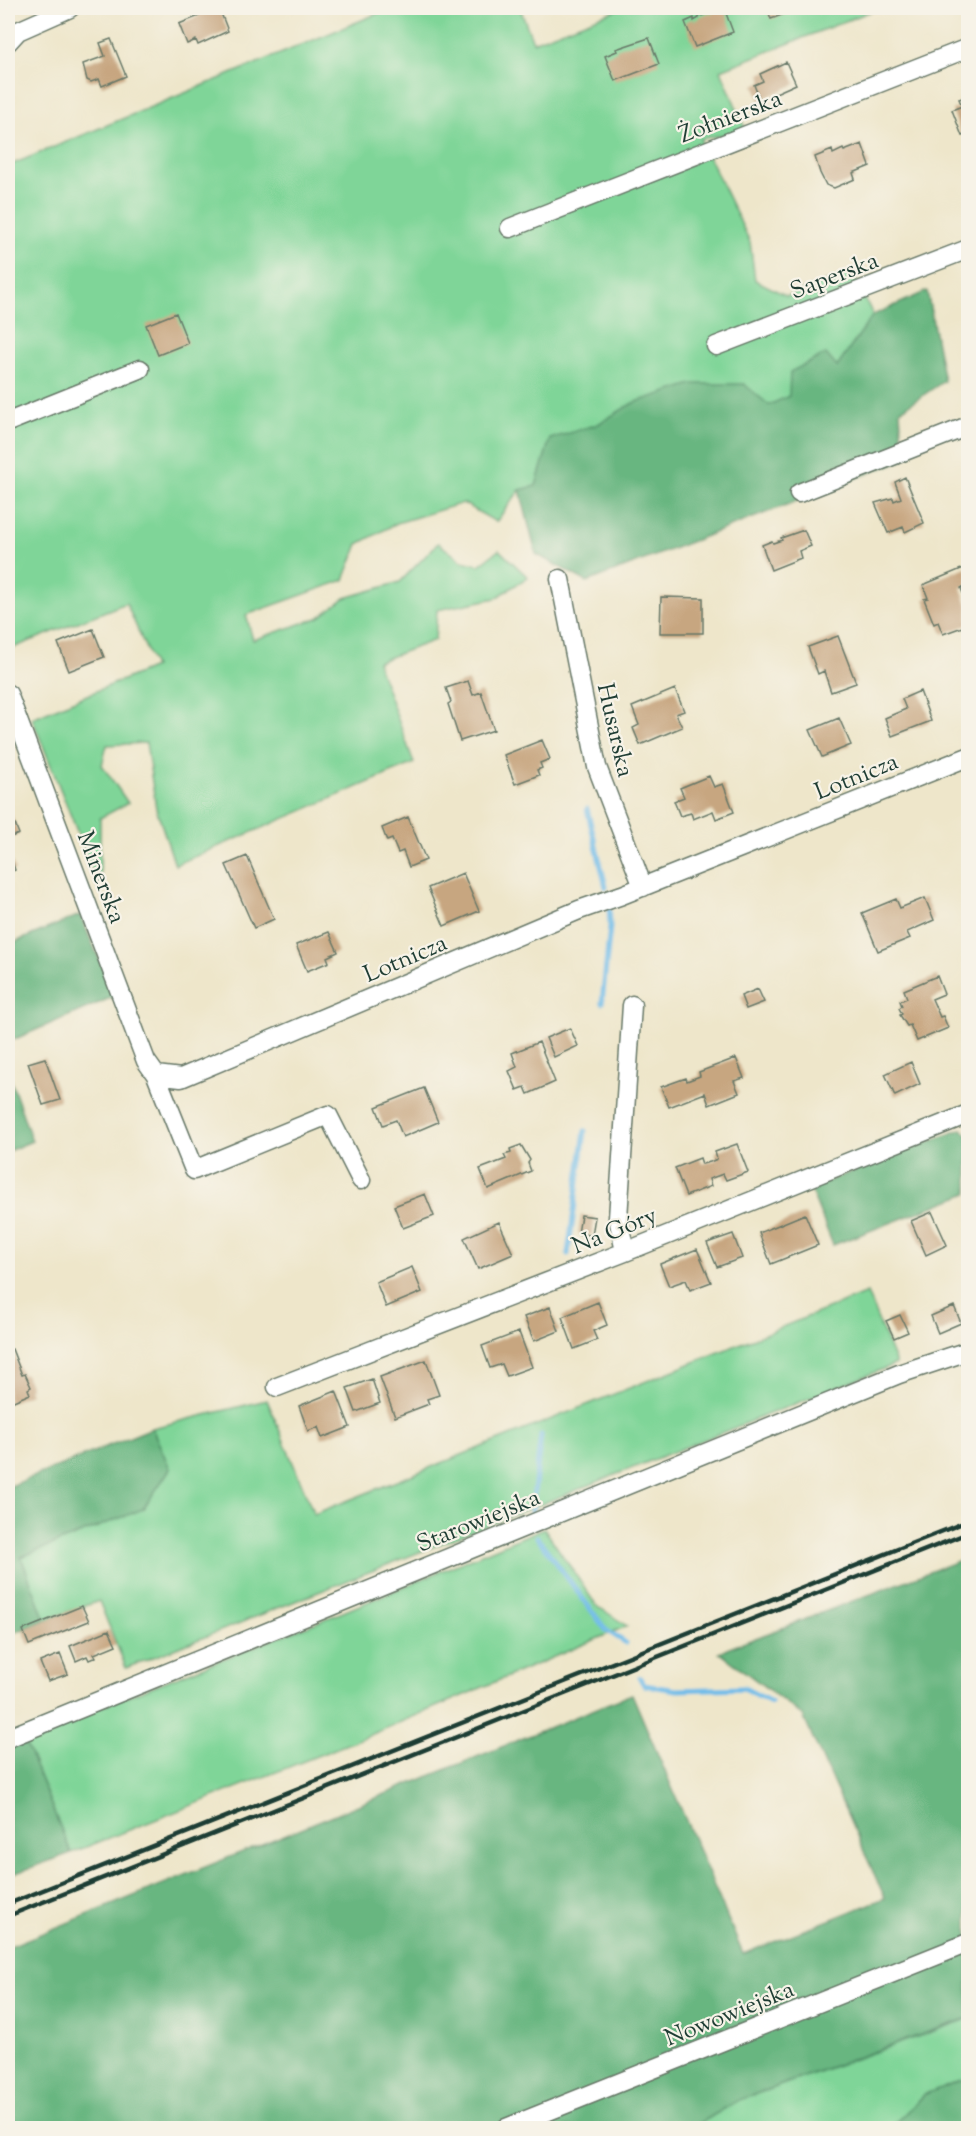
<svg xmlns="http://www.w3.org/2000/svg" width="976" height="2136" font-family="'Sorts Mill Goudy',serif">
<rect width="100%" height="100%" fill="#f7f3e8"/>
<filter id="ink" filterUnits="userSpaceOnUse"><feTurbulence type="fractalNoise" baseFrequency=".0167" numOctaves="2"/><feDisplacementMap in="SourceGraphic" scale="12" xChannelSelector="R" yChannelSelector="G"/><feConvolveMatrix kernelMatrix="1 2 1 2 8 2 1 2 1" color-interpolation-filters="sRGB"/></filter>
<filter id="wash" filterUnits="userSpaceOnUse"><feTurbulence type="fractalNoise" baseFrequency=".008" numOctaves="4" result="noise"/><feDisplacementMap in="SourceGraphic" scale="24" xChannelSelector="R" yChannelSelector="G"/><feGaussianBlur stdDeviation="1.35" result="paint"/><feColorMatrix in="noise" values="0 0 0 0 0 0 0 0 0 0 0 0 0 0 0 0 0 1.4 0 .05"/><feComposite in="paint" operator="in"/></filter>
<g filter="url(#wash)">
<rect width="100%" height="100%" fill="#eee6ca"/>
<path fill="#7fd598" stroke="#4f8966" stroke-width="1.5" d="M391 8H520L533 42 621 8H879L721 70 746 131 700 139 750 242 755 280 787 296 852 272 873 315 837 367 765 411 633 403 599 424 550 439 536 486 520 490 496 522 463 503 397 523 358 544 344 580 246 615 253 640 318 618 345 598 400 582 438 543 462 561 479 565 499 550 528 577 496 598 437 610 435 640 377 662 414 763 175 865 156 808 146 743 107 745 102 765 128 803 100 818V889L32 718 154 667 126 603 8 650V166Z
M867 1293 896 1364 126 1668 99 1601 45 1620 21 1557 143 1509 170 1469 152 1428 267 1400 314 1514Z
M544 1528 596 1605 627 1626 370 1735 71 1853 23 1737 343 1612Z
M968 2019V2080H961L923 2095 891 2128H692L739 2100Z"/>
<path fill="#67b680" stroke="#437a5a" stroke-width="1.5" d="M927 291 944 381 900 411 903 460 587 582 536 554 520 490 536 486 550 439 598 424 633 403 692 384H744L769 405 789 396 790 372 826 354 837 367 873 315Z
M80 915 115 996 8 1042V945Z
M8 1072 32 1141 8 1151Z
M962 1129 968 1136V1193L833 1245 810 1188Z
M152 1428 170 1469 143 1509 21 1557 45 1620 8 1635V1487Z
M968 1557V2018L739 2100 692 2128H8V1947L632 1694 743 1954 885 1898 803 1716 719 1652Z
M23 1737 71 1853 8 1876V1743Z
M961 2080H968V2128H891L923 2095Z"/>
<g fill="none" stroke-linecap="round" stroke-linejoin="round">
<path stroke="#6fbce9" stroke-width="5" d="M587 809 606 887
M602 1003 610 927 609 905
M568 1254 585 1131
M531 1516 541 1435
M537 1537 606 1630 626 1643
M640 1678 644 1685 677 1690 744 1688 771 1702"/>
</g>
<g id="blocks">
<path fill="#c7a680" d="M197 8H219L228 31 198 45 196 40 187 44 179 24 199 16Z
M720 8H724L733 32 695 47 685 22 694 18V21L699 18V17L710 12V14Z
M767 8H800L771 19Z
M649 38 659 64 615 81 605 56 617 51 616 49Z
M111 39 126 76 102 86 99 79 91 82 87 80 83 64 105 56 100 43Z
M786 62 796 84 760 100 754 85 763 81 760 74Z
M968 96V134L962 136 952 110 962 106 959 99Z
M862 144 870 166 853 173 855 179 834 188 826 185 820 173 815 157 832 150 833 154 843 149 844 151Z
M176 313 188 343 158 355 146 325Z
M905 477 924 523 905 532 903 527 888 533 875 503 893 498 894 501 901 498 895 482Z
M804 530 811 546 799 551 801 558 771 570 762 545 772 541 773 543 782 540 781 538Z
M966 567 968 575V584L961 588 968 607V625L943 634 938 622 934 624 924 599 928 598 923 585Z
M661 597 703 598V633H660Z
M93 629 104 657 69 671 58 643Z
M838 636 856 683 831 692 824 671 818 674 808 647Z
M468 681 473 695 481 692 494 730 460 741 448 704 451 702 446 688Z
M675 689 684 711 676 714 682 727 640 745 633 728 639 725 632 707Z
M920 691 931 721 892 736 885 718 906 709 902 699Z
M839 718 851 745 822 757 810 730Z
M542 740 550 759 540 763 542 768 537 770 539 775 515 784 504 755Z
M709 776 714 787 723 784 734 812 716 819 713 811 693 819 691 813 680 816 674 801 684 797 680 788Z
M11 814 19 834 8 838V815Z
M408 817 426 860 409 867 403 851 398 853 392 839 387 841 382 828Z
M8 850 15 870 8 873Z
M247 856 274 919 254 928 226 865Z
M463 873 479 911 444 926 428 888Z
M925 898 934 920 907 932 910 938 878 951 862 913 896 899 900 908Z
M329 932 338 952 327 957 329 962 307 971 296 945Z
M937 976 944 994 932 999 940 1017 943 1016 948 1028 917 1041 910 1025 907 1026 900 1015 902 1014 899 1008 902 1006 900 1001 907 998 904 990Z
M758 989 764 1002 746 1009 741 996Z
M570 1028 578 1046 554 1057 546 1038Z
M539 1042 555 1082 528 1094 525 1087 517 1090 509 1071 517 1067 512 1053Z
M45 1058 60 1100 43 1105 28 1063Z
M736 1058 744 1078 734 1081 739 1093 709 1105 705 1093 669 1107 661 1087 686 1078 687 1081 700 1076 699 1072Z
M911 1062 920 1084 895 1096 885 1074Z
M424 1088 438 1122 403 1137 396 1120 383 1125 376 1107Z
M737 1144 748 1172 726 1180 723 1174 709 1179 711 1186 686 1196 675 1168 700 1158 702 1164 710 1162 717 1159 715 1152Z
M521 1145 530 1160 528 1163 531 1171 488 1189 480 1169 506 1159 504 1155 511 1153 510 1149Z
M425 1194 434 1216 403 1228 394 1206Z
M932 1212 947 1245 926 1255 911 1221Z
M805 1214 818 1245 771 1264 759 1233Z
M581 1215 595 1217 592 1235 578 1234Z
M499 1222 513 1254 478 1269 464 1238Z
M733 1234 742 1258 717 1267 707 1243Z
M697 1249 711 1282 690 1290 686 1280 669 1286 660 1264Z
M412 1267 422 1292 386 1307 376 1282Z
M598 1302 607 1325 593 1331 597 1340 574 1349 562 1317Z
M954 1306 961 1323 938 1333 931 1316Z
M550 1307 559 1331 534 1341 524 1317Z
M900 1315 908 1332 894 1338 886 1321Z
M519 1332 532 1367 507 1376 502 1364 490 1368 482 1346Z
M12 1349 22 1375 25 1374 31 1387 28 1389 30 1394 9 1403 8 1398V1351Z
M426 1360 439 1395 427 1399 429 1404 395 1417 380 1377Z
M372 1379 380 1403 356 1412 347 1388Z
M336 1391 350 1427 322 1438 318 1427 308 1431 299 1406Z
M82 1606 89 1621 29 1645 23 1630Z
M109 1630 116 1645 94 1654 96 1657 89 1660 87 1656 76 1661 70 1646Z
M60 1654 68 1674 48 1681 40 1662Z"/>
</g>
</g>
<g filter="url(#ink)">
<use href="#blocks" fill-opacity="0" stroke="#677868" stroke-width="1.5"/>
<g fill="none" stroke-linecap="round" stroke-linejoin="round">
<g stroke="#677868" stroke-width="21">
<path id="minor" d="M8 42 18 31 70 8
M510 228 968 48
M716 346 968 249
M8 422 140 369
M799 493 968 426
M560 579 597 767 643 887
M8 694 146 1061 156 1075 194 1170 328 1115 361 1180
M156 1075 181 1078 579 910 622 895 968 757
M625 1252 618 1218 632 1005
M277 1387 625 1252 968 1114
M8 1738 899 1374 968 1351
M506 2128 968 1943"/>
</g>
<use href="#minor" stroke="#fff" stroke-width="18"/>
<path stroke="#1f3d34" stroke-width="4.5" d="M8 1904 968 1521
M8 1916 968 1533"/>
</g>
</g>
<g text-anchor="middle" stroke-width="4.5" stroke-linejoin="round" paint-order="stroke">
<g font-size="24" fill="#1f3d34" stroke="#f7f3e8">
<text transform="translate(730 116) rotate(-21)" y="8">Żołnierska</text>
<text transform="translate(834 275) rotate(-21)" y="8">Saperska</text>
<text transform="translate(616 730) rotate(77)" y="8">Husarska</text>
<text transform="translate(856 776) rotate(-22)" y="8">Lotnicza</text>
<text transform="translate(102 877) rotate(69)" y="8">Minerska</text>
<text transform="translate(405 958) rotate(-23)" y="8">Lotnicza</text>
<text transform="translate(614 1230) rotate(-22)" y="8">Na Góry</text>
<text transform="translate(478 1520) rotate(-22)" y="8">Starowiejska</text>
<text transform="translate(729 2013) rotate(-22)" y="8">Nowowiejska</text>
</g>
</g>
<rect width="976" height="2136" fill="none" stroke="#f7f3e8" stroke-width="30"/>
</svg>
